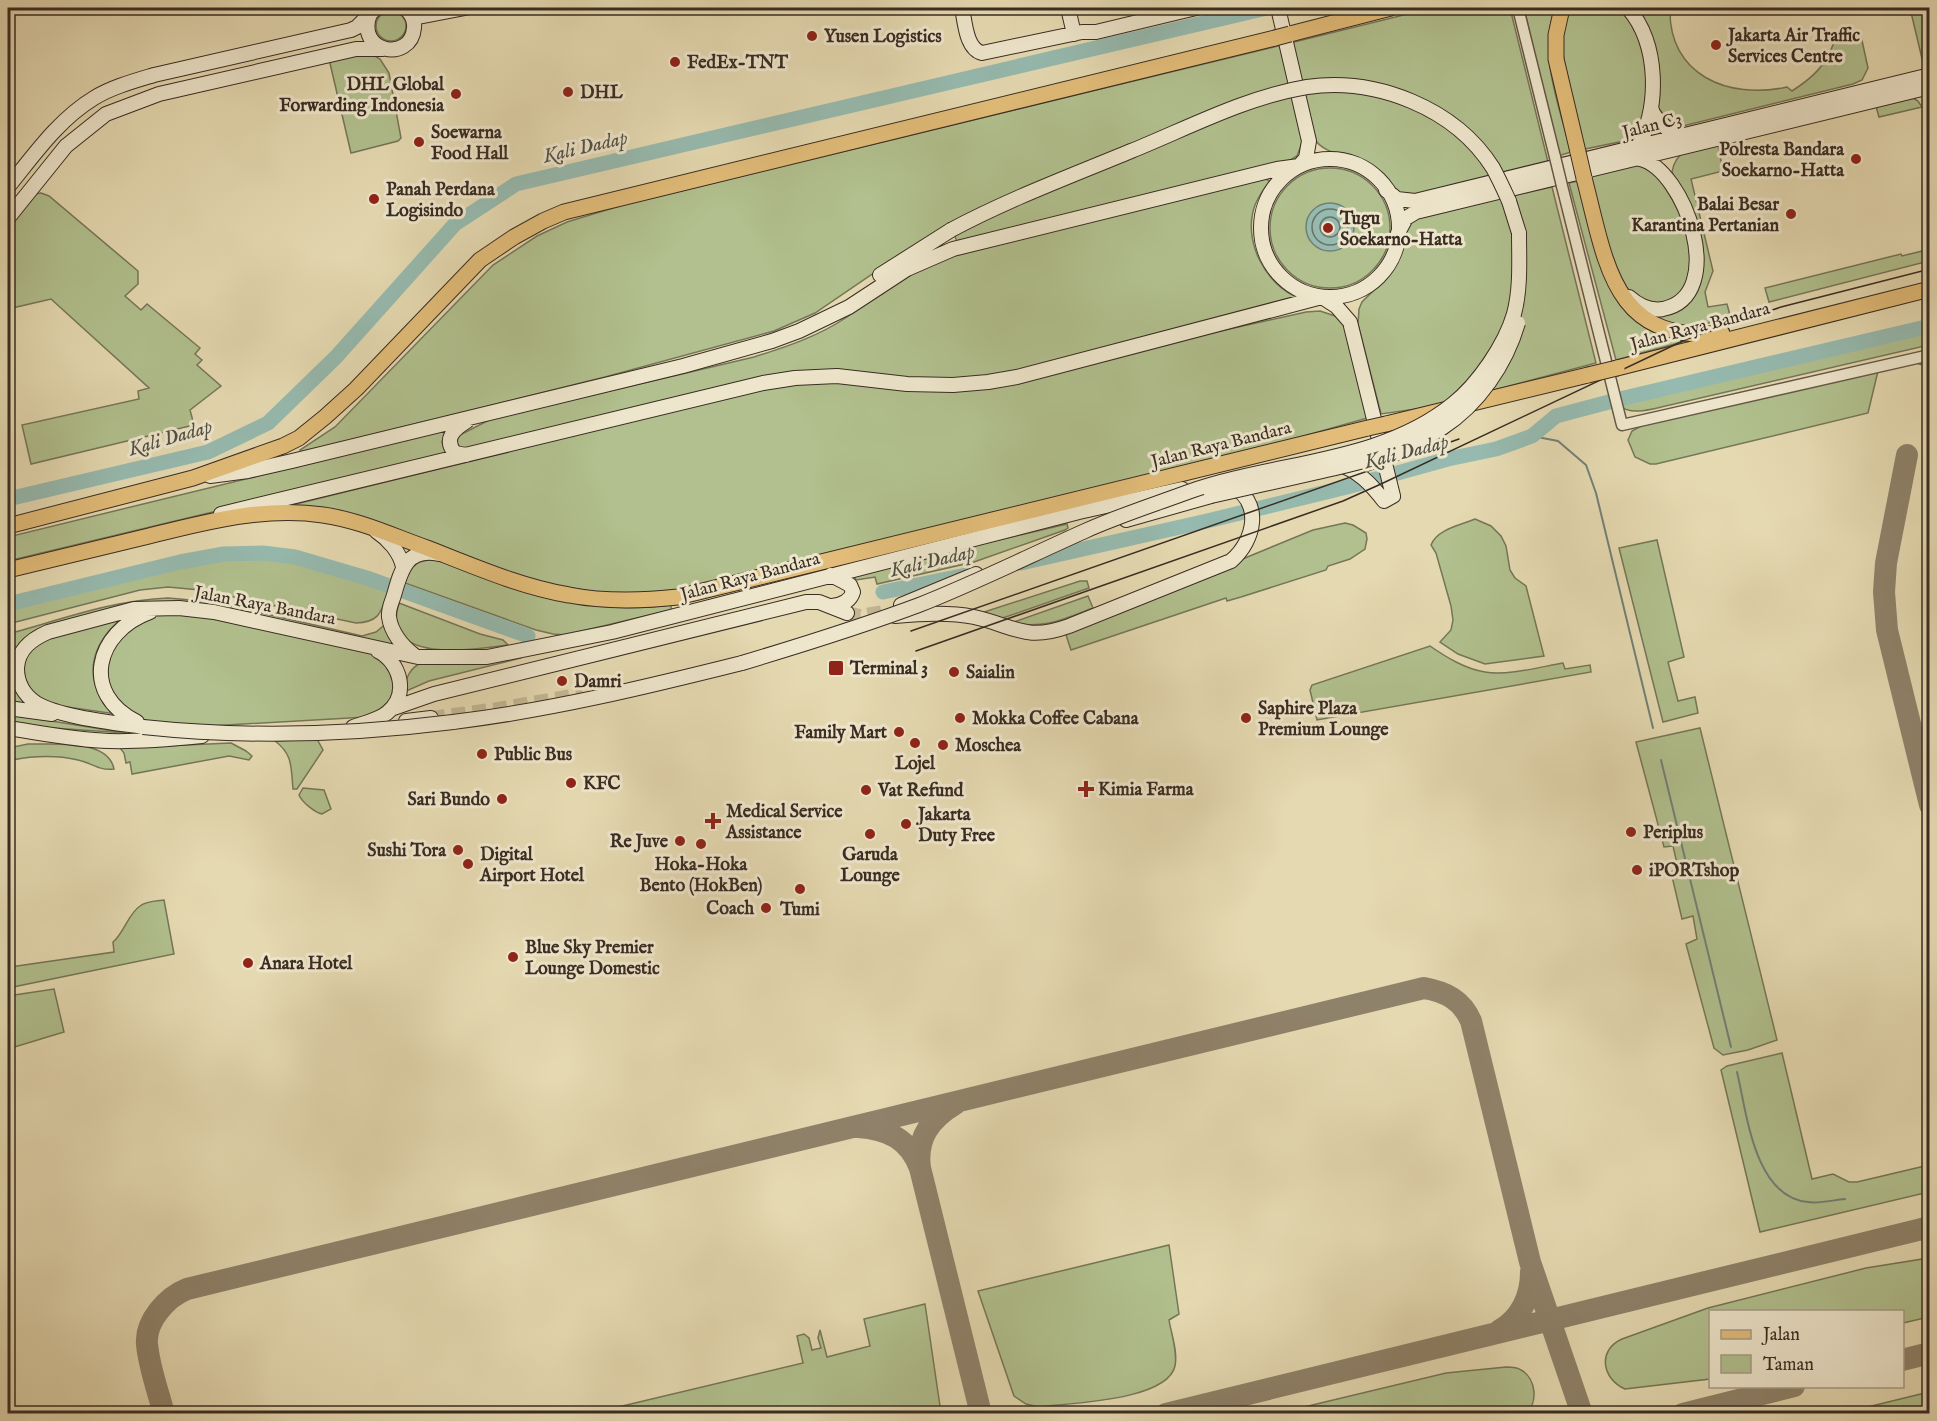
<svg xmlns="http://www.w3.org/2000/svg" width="1937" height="1421" font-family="'IM FELL English',serif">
<rect width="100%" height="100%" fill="#e5d9b1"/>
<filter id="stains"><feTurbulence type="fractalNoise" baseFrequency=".00333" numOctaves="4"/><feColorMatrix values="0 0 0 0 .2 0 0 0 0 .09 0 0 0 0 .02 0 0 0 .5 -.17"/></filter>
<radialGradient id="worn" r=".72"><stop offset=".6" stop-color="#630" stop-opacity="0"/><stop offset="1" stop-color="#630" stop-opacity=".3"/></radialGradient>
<path fill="#b1c08e" stroke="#757658" stroke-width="1.5" d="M1432 8H1510L1548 162 1423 194 1398 195C1389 184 1380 172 1368 164 1350 153 1325 157 1313 137L1290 43Z
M1524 8H1555C1538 55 1559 105 1571 152L1558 156Z
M1574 8H1623C1640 27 1651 69 1649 95 1648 108 1641 123 1637 136L1629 140 1580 150 1562 48C1561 33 1564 18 1574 8Z
M1633 8H1670C1668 75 1728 100 1787 87L1792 91C1812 78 1826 66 1834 42L1829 40 1833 33 1839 30 1856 32 1861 36 1868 68 1862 80 1853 84 1683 126 1669 123 1660 116Z
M1910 8H1929V66L1924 67Z
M376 26a15 15 0 1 1 30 0a15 15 0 1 1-30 0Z
M1282 45 1304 138 1297 156 1287 162 957 241 949 225 906 251 815 313 774 331 605 377 301 452 300 450 335 427 493 265 537 236 567 222 623 205Z
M368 52 380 59 389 73 401 138 398 141 351 153 329 59Z
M1913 98 1918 101 1922 107 1879 117 1875 103Z
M1718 145 1723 171 1691 179 1713 271 1705 292 1708 307 1727 304 1730 315 1692 329H1682L1644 311 1665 312 1700 271 1672 172C1676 147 1697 148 1718 145Z
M1638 163 1656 170 1686 224 1692 271 1683 293 1661 305 1632 297 1617 274 1588 175Z
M1270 228a60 60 0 1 1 120 0a60 60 0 1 1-120 0Z
M1263 178 1270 181C1264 188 1259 196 1255 205 1242 240 1265 285 1299 298L1007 375 938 382 823 373 462 450 457 445 458 436 491 419 754 357C786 347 819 336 847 317 855 311 863 304 872 297 903 274 938 261 975 249Z
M1582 180 1616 296 1697 338 1616 360 1569 183Z
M1552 187 1596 363 1430 407 1381 414 1358 324 1359 309 1362 302 1391 273 1401 254 1408 225 1418 217Z
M41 193 49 196 138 271V284L125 296 141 310 147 304 200 348 195 354 202 360 197 365 221 386 190 410 194 425 31 464 22 425 139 399 138 391 149 388 51 299 8 309V226L35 194Z
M1929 247V261L1769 302 1765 288 1901 254 1902 256 1926 250Z
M1320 311 1335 316 1345 323 1371 417 1247 452 669 592 609 594 547 584 288 506 775 386 817 381 850 383 928 391 1189 338 1306 312Z
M1929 331V345L1670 405C1655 408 1631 417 1619 405Z
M1929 357V367L1916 363 1878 371 1868 413 1656 464H1650L1635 457 1628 440 1632 431 1648 422Z
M446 430 442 442 447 456 8 561V537Z
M1475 519 1491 526 1501 536 1506 546 1510 570 1515 578 1526 586 1544 656 1485 664 1458 654 1440 642 1451 630 1453 620 1451 606 1436 553 1431 545C1437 529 1461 525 1475 519Z
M1345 523 1353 525 1366 533 1367 539 1365 549 1350 559 1328 566 1326 570 1241 597 1227 601 1226 598 1071 650 1065 632 1313 530Z
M1067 524 1068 528 1065 530 974 562 877 584 875 577 856 580 852 574Z
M1657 540 1684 657 1668 662 1678 701 1695 697 1698 713 1663 722 1619 548Z
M263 555 294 559 389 590C381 611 381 622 356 623L200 590 168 587 140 590 8 624V606C92 586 176 558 263 555Z
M436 559C518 588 581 617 671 605V610L565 635 553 634 536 630 405 583C412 563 416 561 436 559Z
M1080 581H1087L1089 588 1000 619 981 613Z
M1088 596 1093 608C1062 620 1044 629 1011 623Z
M168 598 212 602 210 605C146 595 99 611 38 629 5 647 1 682 31 706L8 702V634C60 620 113 600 168 598Z
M399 603 480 634 503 640 508 645C475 650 379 665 399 603Z
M223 604 362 636 376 632 387 623 401 647 228 609Z
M130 613C102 631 82 663 100 696 104 703 110 708 116 714L53 705 30 693 22 675 25 657 38 641Z
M168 613H199L369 651 394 671C394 699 392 703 367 717L209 726 149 722 137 717 121 707 109 690 105 663 119 634 150 616Z
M1430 646C1446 657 1465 669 1485 672 1507 676 1540 667 1563 663L1565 669 1590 665 1591 672 1317 720 1310 690 1312 685Z
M521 656V658L429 681 404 692C406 677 409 669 422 662Z
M8 714 126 733 38 727 8 722Z
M1700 728 1777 1040 1748 1050 1723 1055 1714 1048 1686 944 1697 939 1693 916 1682 919 1671 872 1678 868 1673 846 1664 847 1636 742Z
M317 739 323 750 297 789H293C291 768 293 754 275 741Z
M231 743 246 751 252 756 249 760 229 756 132 774 130 762 126 763 124 753 120 748Z
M28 744C52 745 108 738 114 769 99 771 92 763 78 760 56 755 33 756 12 760L8 767V748Z
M303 788 324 790 331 809 322 814C314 812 302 802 299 795Z
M164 900 174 954 8 988V966H17L114 952 113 942C124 933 128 914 140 906 146 901 156 901 164 900Z
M54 989 64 1032 8 1049V996Z
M1782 1053 1812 1179 1833 1174 1849 1182H1857L1929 1165V1192L1760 1232 1721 1070 1727 1066Z
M1169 1245 1179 1314 1169 1320C1171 1333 1178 1352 1175 1366 1167 1401 1069 1403 1039 1407L1026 1404 1014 1396 978 1291Z
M1929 1258V1317L1903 1323 1902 1312H1710V1379L1625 1389C1602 1379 1597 1350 1622 1339L1708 1308 1866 1268Z
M925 1304 941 1413H593L803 1363 797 1336 804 1334 809 1338 812 1350 821 1348 818 1338 820 1330 827 1357 870 1346 864 1319Z
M1506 1367C1511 1367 1517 1367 1521 1370 1536 1378 1539 1404 1525 1413H1279L1446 1373Z
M1929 1392V1413H1843Z"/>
<path fill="#96baaf" stroke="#718177" stroke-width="1.5" d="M1306 227a24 24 0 1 1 48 0a24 24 0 1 1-48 0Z"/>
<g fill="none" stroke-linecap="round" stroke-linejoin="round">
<path stroke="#687368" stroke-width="1.5" d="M1312 227a18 18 0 1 1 36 0a18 18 0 1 1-36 0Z
M1320 227a10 10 0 1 1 20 0a10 10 0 1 1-20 0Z"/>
<path stroke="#718177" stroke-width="2" d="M1532 436 1558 441 1586 465 1596 493 1653 728
M1661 760 1731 1047
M1737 1072C1747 1113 1754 1197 1808 1202 1819 1204 1833 1200 1845 1199"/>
<path stroke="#96baaf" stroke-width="15" d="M8 499 208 452 268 423 336 357 455 224 516 184 1267 8
M1021 563 1207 521 1347 487 1448 459 1496 449 1532 436 1556 416 1624 398 1930 326
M883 592 966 575
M8 604 180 562 224 554 263 553 295 557 370 579 528 636"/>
<path stroke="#8f826a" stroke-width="22" d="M1907 455 1886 563 1884 592 1887 630 1930 805
M955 1104C930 1119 916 1138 920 1168L981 1414
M858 1127C888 1129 909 1139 920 1168
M1500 1330C1521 1318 1531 1296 1531 1272
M1902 1360 1930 1353
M164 1414C158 1391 149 1367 147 1344 145 1321 167 1297 187 1289L1424 988C1446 992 1462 1000 1471 1021L1530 1262 1582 1414
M1166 1414 1930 1227
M1683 1414 1794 1386"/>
<path stroke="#c3b694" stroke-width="14" stroke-dasharray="14 7" stroke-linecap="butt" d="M847 613 860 616 883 612
M431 718 498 709 583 694"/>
<g stroke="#645746" stroke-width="13">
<path id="street" d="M1518 8 1555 157
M1562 186 1622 425 1930 355"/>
</g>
<g stroke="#392c22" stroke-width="16">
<path id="secondary" d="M962 8C965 22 966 49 982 53L1082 32H1096L1196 8
M1068 8 1074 34
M1628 8C1659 44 1660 107 1637 148L1639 153
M370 14C355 53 411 63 414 28 415 19 411 13 405 8
M413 18 465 8
M1651 107C1654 123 1673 128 1677 143
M1261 228a69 69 0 1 1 138 0a69 69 0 1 1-138 0Z
M8 187C34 155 58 120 94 98 112 87 134 81 154 75L351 30 357 27 376 8
M1386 190 1397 199 1415 201 1930 75
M1509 201 1519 233
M8 218 66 146 106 114 159 94 356 49H383
M1398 233 1406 218 1416 212 1930 87
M880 275 951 230
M1322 297 1336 306 1350 322 1393 496 1384 501C1371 484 1358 470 1337 464
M1629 297C1639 306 1650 311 1663 309 1729 296 1685 169 1640 159
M466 455 455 453C443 439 454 429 467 421
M210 476 248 471 292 461 683 366 772 341 799 331 849 307 907 269 953 249 1277 169 1299 166 1306 158 1309 141 1278 8
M221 514 763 383 795 378 837 376 907 384 953 385 988 382 1017 377 1322 297
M1126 520 1211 496
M376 531C388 539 400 552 403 567
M831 575 850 585 853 592C850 602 841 605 832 606
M901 605 976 574
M895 616C921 614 948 612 974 617 1015 626 1025 642 1069 626L1231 561C1255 541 1264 500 1229 485
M414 655C402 646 391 632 389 617 388 609 392 602 394 595 401 570 407 547 439 554
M8 708 52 714
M391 709 434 694 806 602H819L847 613
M406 721 431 718
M137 722C80 694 95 632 150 612
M453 722C551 710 646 687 742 663
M143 727C116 723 59 717 36 703 24 695 17 682 17 668 18 649 32 639 48 632L134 609 179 608 214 612 418 657H487L612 632 1079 512 1182 489
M353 727C364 723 378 720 387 713 410 695 400 662 378 651
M8 728C41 733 75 740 109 741 140 742 171 739 202 736"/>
</g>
<g stroke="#392c22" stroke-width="17">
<path id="primary" d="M1562 8 1556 35V59L1578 152
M1290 34 1391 8
M1584 178C1606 261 1612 345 1722 333
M1617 368 1930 289
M1386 424 1588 375
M8 526 193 478 283 446 299 438 325 417 356 389 480 260 514 237 543 221 564 212 1275 38
M8 570C55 559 102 547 149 536 205 522 265 506 323 515 359 520 393 536 427 548 473 566 521 587 569 595 605 602 641 601 678 597L1368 428"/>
</g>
<use href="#street" stroke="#eee6cc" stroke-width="10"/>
<use href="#secondary" stroke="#eee6cc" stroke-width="14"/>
<use href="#primary" stroke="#e2bc78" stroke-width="15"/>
<path stroke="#392c22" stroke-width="1.5" d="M911 631 1459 439
M916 651 1343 501 1381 484 1687 339 1781 307 1930 269"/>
<g stroke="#645746" stroke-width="13" stroke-linecap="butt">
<path id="street-bridge" d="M1555 157 1562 186"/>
</g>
<g stroke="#392c22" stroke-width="16" stroke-linecap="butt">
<path id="secondary-bridge" d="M951 230C1009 199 1071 176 1131 151 1188 128 1246 97 1307 87 1376 77 1455 108 1493 168 1499 179 1504 190 1509 201
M1211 496C1247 488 1282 480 1318 472 1361 462 1405 453 1442 428 1479 404 1506 364 1518 323
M742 663C802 645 860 627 919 605 975 583 1029 556 1085 531 1118 516 1153 505 1188 492 1275 461 1379 464 1453 404 1478 384 1505 345 1514 314 1521 288 1519 259 1519 233
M143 727C246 738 350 735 453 722"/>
</g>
<g stroke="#392c22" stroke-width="17" stroke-linecap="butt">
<path id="primary-bridge" d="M1275 38 1290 34
M1578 152 1584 178
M1588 375 1617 368
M1368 428 1386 424"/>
</g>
<use href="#street-bridge" stroke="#eee6cc" stroke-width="10"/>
<use href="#secondary-bridge" stroke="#eee6cc" stroke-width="14"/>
<use href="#primary-bridge" stroke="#e2bc78" stroke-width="15"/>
</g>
<g fill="#8f2418" stroke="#eee6cc" stroke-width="2">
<circle cx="812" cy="36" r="6"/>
<circle cx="1716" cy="45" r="6"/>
<circle cx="675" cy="62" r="6"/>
<circle cx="568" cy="92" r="6"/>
<circle cx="456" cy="94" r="6"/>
<circle cx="419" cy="142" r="6"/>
<circle cx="1856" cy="159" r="6"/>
<circle cx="374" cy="199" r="6"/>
<circle cx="1791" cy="214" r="6"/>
<circle cx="1328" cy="228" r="6"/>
<rect x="828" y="660" width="16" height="16" rx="3"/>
<circle cx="954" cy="672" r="6"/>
<circle cx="562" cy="681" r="6"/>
<circle cx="960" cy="718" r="6"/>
<circle cx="1246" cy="718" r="6"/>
<circle cx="899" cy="732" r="6"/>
<circle cx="915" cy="743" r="6"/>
<circle cx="943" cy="745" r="6"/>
<circle cx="482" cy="754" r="6"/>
<circle cx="571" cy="783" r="6"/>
<path d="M1083 780h6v6h6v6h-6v6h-6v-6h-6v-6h6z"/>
<circle cx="866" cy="790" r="6"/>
<circle cx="502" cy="799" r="6"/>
<path d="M710 812h6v6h6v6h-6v6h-6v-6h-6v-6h6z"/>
<circle cx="906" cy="824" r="6"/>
<circle cx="1631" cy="832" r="6"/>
<circle cx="870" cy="834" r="6"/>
<circle cx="680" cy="841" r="6"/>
<circle cx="701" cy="844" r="6"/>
<circle cx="458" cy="850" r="6"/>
<circle cx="468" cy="864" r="6"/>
<circle cx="1637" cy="870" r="6"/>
<circle cx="800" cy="889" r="6"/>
<circle cx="766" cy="908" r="6"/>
<circle cx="513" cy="957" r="6"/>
<circle cx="248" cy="963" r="6"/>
</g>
<g text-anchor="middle" stroke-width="6" stroke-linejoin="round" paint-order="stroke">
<g font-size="18" font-weight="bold" fill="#392c22" stroke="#eee6cc" text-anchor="start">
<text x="1728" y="41">Jakarta Air Traffic<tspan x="1728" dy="21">Services Centre</tspan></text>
<text x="824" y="42">Yusen Logistics</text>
<text x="687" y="68">FedEx-TNT</text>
<text x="444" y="90" text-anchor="end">DHL Global<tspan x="444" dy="21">Forwarding Indonesia</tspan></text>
<text x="580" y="98">DHL</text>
<text x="431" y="138">Soewarna<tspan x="431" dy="21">Food Hall</tspan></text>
<text x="1844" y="155" text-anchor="end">Polresta Bandara<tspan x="1844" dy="21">Soekarno-Hatta</tspan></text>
<text x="386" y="195">Panah Perdana<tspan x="386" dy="21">Logisindo</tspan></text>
<text x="1779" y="210" text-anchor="end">Balai Besar<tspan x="1779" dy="21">Karantina Pertanian</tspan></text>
<text x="1340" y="224">Tugu<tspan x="1340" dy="21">Soekarno-Hatta</tspan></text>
<text x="850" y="674">Terminal 3</text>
<text x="966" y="678">Saialin</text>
<text x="574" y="687">Damri</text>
<text x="1258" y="714">Saphire Plaza<tspan x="1258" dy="21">Premium Lounge</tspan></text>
<text x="972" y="724">Mokka Coffee Cabana</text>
<text x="887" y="738" text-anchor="end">Family Mart</text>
<text x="955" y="751">Moschea</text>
<text x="494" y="760">Public Bus</text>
<text x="915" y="769" text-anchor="middle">Lojel</text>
<text x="583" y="789">KFC</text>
<text x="1098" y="795">Kimia Farma</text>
<text x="878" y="796">Vat Refund</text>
<text x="490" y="805" text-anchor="end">Sari Bundo</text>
<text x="726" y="817">Medical Service<tspan x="726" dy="21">Assistance</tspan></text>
<text x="918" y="820">Jakarta<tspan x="918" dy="21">Duty Free</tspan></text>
<text x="1643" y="838">Periplus</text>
<text x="668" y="847" text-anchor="end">Re Juve</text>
<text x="446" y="856" text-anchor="end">Sushi Tora</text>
<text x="480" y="860">Digital<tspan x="480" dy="21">Airport Hotel</tspan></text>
<text x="870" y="860" text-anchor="middle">Garuda<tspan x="870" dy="21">Lounge</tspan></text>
<text x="701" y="870" text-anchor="middle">Hoka-Hoka<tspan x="701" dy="21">Bento (HokBen)</tspan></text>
<text x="1649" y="876">iPORTshop</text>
<text x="754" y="914" text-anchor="end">Coach</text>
<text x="800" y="915" text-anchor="middle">Tumi</text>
<text x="525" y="953">Blue Sky Premier<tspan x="525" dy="21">Lounge Domestic</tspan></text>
<text x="260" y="969">Anara Hotel</text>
</g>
<g font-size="18" fill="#392c22" stroke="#eee6cc">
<text transform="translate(1652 125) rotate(-14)" y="6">Jalan C3</text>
<text transform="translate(1700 326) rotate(-15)" y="6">Jalan Raya Bandara</text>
<text transform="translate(1221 444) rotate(-14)" y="6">Jalan Raya Bandara</text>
<text transform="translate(750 576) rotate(-15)" y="6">Jalan Raya Bandara</text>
<text transform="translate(265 605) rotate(11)" y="6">Jalan Raya Bandara</text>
</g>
<g font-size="20" font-style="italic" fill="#505045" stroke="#eee6cc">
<text transform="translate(585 146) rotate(-13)" y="7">Kali Dadap</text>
<text transform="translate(170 437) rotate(-16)" y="7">Kali Dadap</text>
<text transform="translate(1406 451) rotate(-14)" y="7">Kali Dadap</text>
<text transform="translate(932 560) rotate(-13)" y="7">Kali Dadap</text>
</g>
</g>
<rect width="1937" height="1421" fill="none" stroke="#e5d9b1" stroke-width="30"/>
<rect x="9" y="9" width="1919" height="1403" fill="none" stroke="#392c22" stroke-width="3"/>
<rect x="15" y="15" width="1907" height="1391" fill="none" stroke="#392c22" stroke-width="1.5"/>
<rect x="1709" y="1310" width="195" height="78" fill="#eee6cc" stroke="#a69c88" stroke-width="1.5"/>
<rect x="1721" y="1330" width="30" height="9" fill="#e2bc78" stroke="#a69c88" stroke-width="1.5"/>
<text x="1763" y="1340" font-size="18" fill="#392c22">Jalan</text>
<rect x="1721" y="1355" width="30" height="18" fill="#b1c08e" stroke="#a69c88" stroke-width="1.5"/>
<text x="1763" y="1370" font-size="18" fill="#392c22">Taman</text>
<rect width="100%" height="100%" filter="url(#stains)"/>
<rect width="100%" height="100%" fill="url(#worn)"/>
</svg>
